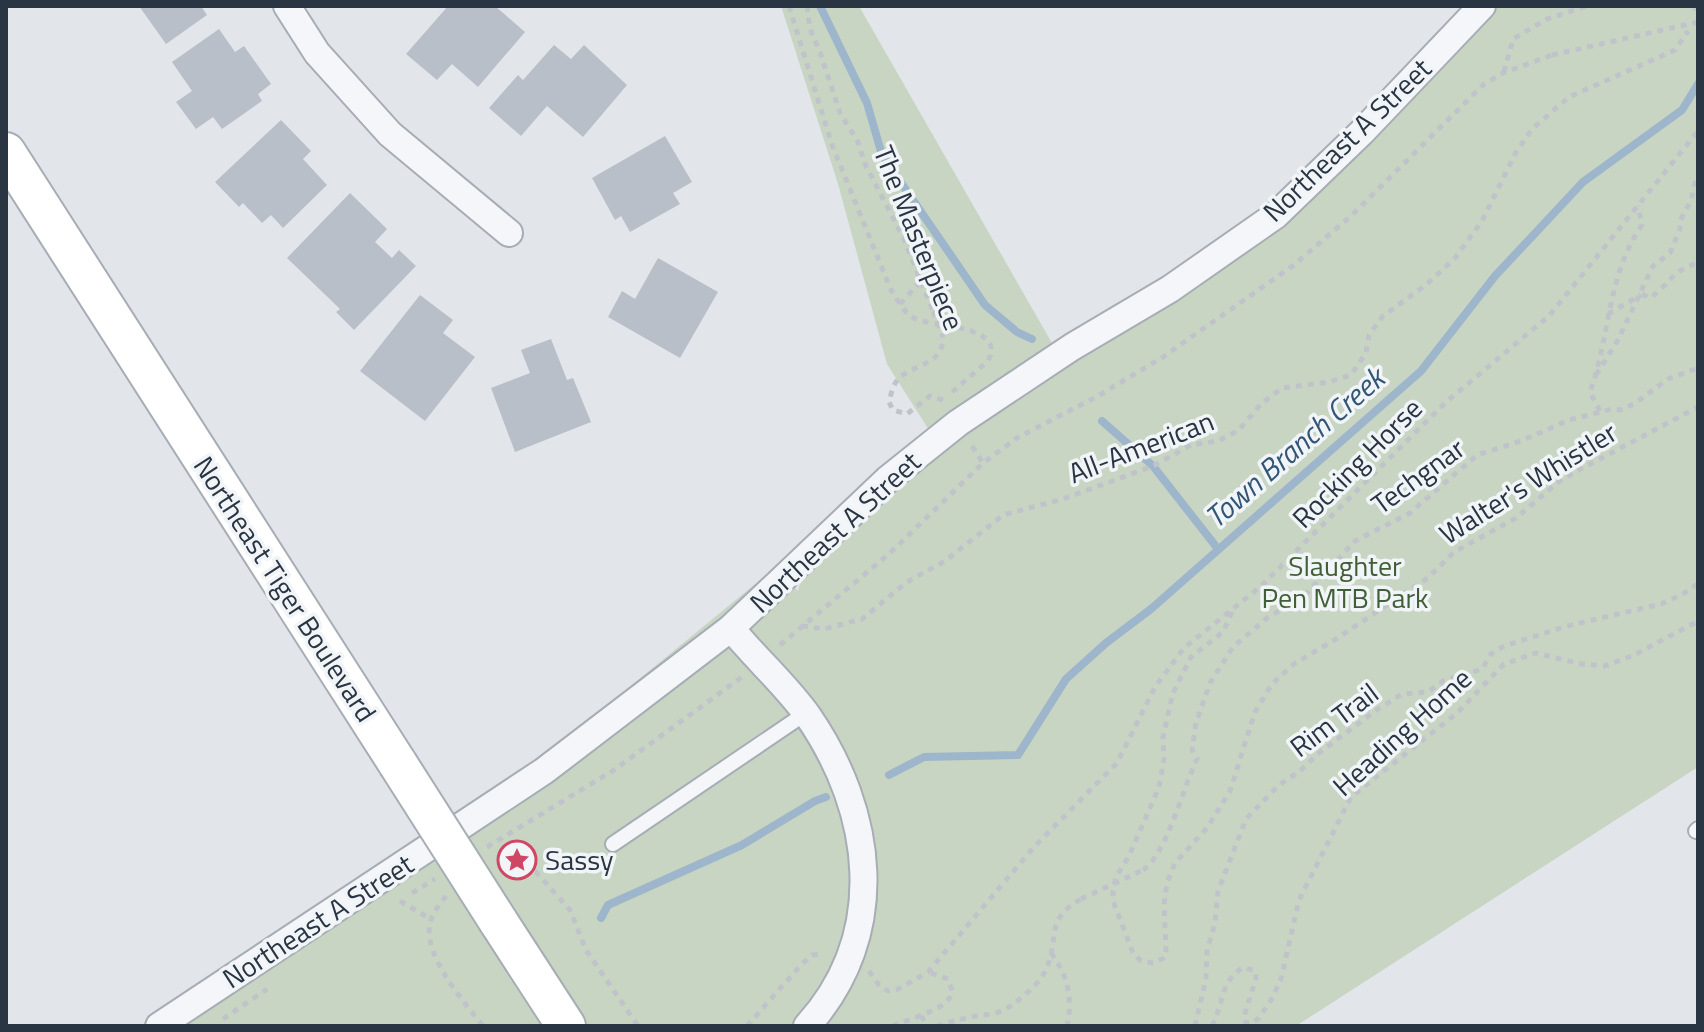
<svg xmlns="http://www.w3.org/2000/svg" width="1704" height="1032" font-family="'Titillium Web',sans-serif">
<rect width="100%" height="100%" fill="#e2e6eb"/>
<path fill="#c9d5c3" d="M781 6H859L1060 357 1273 213 1484 6H1698V767L1296 1026H186L377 894 777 566 798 591 804 566 941 449 887 364 838 184Z"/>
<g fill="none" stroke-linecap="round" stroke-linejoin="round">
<path stroke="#9db6cb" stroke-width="8" d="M820 6 867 103 882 155 985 305 1017 332 1032 339
M1102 421 1153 466 1218 549
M889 775 924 757 1018 755 1066 679 1106 643 1151 609 1421 371 1495 276 1583 182 1682 110 1698 84
M601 918 608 905 742 845 815 801 826 797"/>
</g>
<path fill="#b9bfc8" d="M139 6H201L207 15 166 44Z
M448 6H495L525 32 478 87 452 64 437 80 406 54Z
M219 29 235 52 244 46 271 84 258 94 262 101 222 129 213 117 196 129 176 102 192 91 172 62Z
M554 45 571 59 584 45 627 85 583 137 547 106 521 136 489 108 518 75 523 80Z
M281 120 311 151 303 159 327 185 283 228 271 215 262 223 243 203 239 207 215 182Z
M665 136 692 182 673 193 680 204 630 232 621 216 615 220 592 178Z
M350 193 387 229 375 242 392 258 399 250 416 266 354 330 336 312 340 309 287 258Z
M658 258 718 292 680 358 608 317 622 291 635 299Z
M420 295 453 320 443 333 475 357 425 421 360 371Z
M551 339 567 380 573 378 591 422 515 452 491 388 530 373 521 350Z"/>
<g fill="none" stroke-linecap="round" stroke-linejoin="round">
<g stroke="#a7adb5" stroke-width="18">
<path id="lane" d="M1696 831 1698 829
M613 844 806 713"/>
</g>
<g stroke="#a7adb5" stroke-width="30">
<path id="street" d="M287 6 317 53 390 134 509 233
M731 628C755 658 786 685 808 716 874 812 890 934 807 1026
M159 1026 544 771 731 628 888 479 958 423 1072 347 1170 289 1276 215 1362 132 1482 6"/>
</g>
<g stroke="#a7adb5" stroke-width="42">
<path id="secondary" d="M6 152 398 764
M498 921 566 1026"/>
</g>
<path stroke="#c0c4ca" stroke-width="5" stroke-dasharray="6 6" stroke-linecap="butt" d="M789 6 832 145 891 290C898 300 904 314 916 319 933 327 1008 325 988 361L952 392
M807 6 810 29 820 52 840 113 858 142 865 164 904 239 933 311
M1695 11 1696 6
M1504 72 1513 39 1547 19 1587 6
M1642 294 1650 298C1670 284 1672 270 1698 263
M900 304 920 282
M1608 314 1641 295
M1596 375 1618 340 1653 266 1670 253 1680 229V221L1691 200 1697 176
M943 400 930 396 907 414 893 410 889 402C891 394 893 384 899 378 916 363 943 365 943 337
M1600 411 1590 392C1610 337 1607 275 1642 225L1638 206
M972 446 983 463
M1232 612 1223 632 1191 657 1173 693 1163 737 1164 759 1159 787 1129 856 1116 877 1113 891V901L1133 953 1141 961 1153 963 1164 958 1166 950 1164 905 1167 883 1175 863 1207 828 1230 791 1255 712 1272 684 1294 664 1336 639 1429 577 1454 552 1516 518 1562 479 1698 407
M802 626 824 629 862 619 907 582 945 561 1003 515 1063 499 1153 466 1191 445 1218 441 1239 430 1260 405 1282 388 1329 382 1351 375 1366 353 1369 335 1383 316 1426 285 1455 258 1482 221 1515 154 1531 130 1569 97 1675 50 1688 31
M780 645 890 553 983 463 1017 438 1098 396 1163 357 1294 265 1352 215 1483 85 1503 73 1552 55
M487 847 614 770 742 677
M500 866 512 865 536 872 570 910 586 950 638 1026
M1143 870C1167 854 1183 787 1197 759L1192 750 1196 723 1210 683 1233 647 1267 618 1304 596 1355 541 1410 513 1477 455 1521 441 1569 420 1612 409 1621 410 1634 404 1668 379 1698 368
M412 893 435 879
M446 896C440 904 432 913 430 923 423 956 464 1002 483 1026
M400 901 431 919
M1051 953C1068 975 1073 999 1067 1026
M869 971 879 985 888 991 898 989 928 972 1034 847 1117 763 1155 687 1184 648 1260 587 1446 402 1549 316 1698 131
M921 1016 928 1026
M223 1019 267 989
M747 1026 800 966 812 955 823 954
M893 1026C906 1019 951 1010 952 991 952 989 948 981 948 979L928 972
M937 1026C947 1023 957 1020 967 1018 981 1014 996 1016 1009 1007 1021 999 1042 982 1047 967 1060 935 1044 921 1081 899
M1195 1026 1206 978 1207 951 1215 923 1218 891 1246 819 1279 785 1299 772 1319 753 1378 709 1402 694 1428 692 1443 681 1482 669 1491 654 1504 646 1567 626 1661 604 1681 595 1698 584
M1212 1026C1224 1004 1220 980 1244 967L1255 971 1256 978 1244 1017 1246 1023H1252L1259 1018 1271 1000 1281 979 1299 900 1351 797 1457 713 1504 664 1536 653 1581 664 1605 666 1634 655 1698 621"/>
<use href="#lane" stroke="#f5f6f9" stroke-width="14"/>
<use href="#street" stroke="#f5f6f9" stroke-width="26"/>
<use href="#secondary" stroke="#fff" stroke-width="38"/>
<g stroke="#a7adb5" stroke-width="42" stroke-linecap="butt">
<path id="secondary-bridge" d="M398 764 498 921"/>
</g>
<path stroke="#c0c4ca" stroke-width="5" stroke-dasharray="6 6" stroke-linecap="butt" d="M1552 55 1698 22
M933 311 943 337
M1081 899 1143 870"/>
<use href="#secondary-bridge" stroke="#fff" stroke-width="38"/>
</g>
<defs>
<g id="sight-ring" transform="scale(2)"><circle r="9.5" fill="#f2f5f8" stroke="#d04765" stroke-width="1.5"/><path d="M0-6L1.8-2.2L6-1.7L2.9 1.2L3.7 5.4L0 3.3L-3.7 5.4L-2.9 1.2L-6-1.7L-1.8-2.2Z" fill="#d04765"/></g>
</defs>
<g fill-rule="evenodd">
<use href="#sight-ring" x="517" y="860"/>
</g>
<g text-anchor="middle" stroke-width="7" stroke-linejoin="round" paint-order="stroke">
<g font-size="28" fill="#2a3543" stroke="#f2f5f8">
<text transform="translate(1347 140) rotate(-44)" y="10">Northeast A Street</text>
<text transform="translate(919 238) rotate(68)" y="10">The Masterpiece</text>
<text transform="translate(1141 447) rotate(-21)" y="10">All-American</text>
<text transform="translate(1357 463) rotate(-45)" y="10">Rocking Horse</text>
<text transform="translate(1418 476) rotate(-36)" y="10">Techgnar</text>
<text transform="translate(1528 483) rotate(-32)" y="10">Walter's Whistler</text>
<text transform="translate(835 532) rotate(-43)" y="10">Northeast A Street</text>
<text transform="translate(285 589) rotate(57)" y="10">Northeast Tiger Boulevard</text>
<text transform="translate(1334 720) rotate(-37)" y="10">Rim Trail</text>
<text transform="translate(1402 732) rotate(-42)" y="10">Heading Home</text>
<text transform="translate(318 921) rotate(-33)" y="10">Northeast A Street</text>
</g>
<g font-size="28" fill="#415f37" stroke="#f2f5f8">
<text x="1345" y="576">Slaughter<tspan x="1345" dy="32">Pen MTB Park</tspan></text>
</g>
<g font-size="28" fill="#2a3543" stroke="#f2f5f8" text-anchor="start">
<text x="545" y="870">Sassy</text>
</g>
<g font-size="30" font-style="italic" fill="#335677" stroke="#f2f5f8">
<text transform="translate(1295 448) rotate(-41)" y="10">Town Branch Creek</text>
</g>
</g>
<rect width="1704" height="1032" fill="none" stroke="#2a3543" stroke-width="16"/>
</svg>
